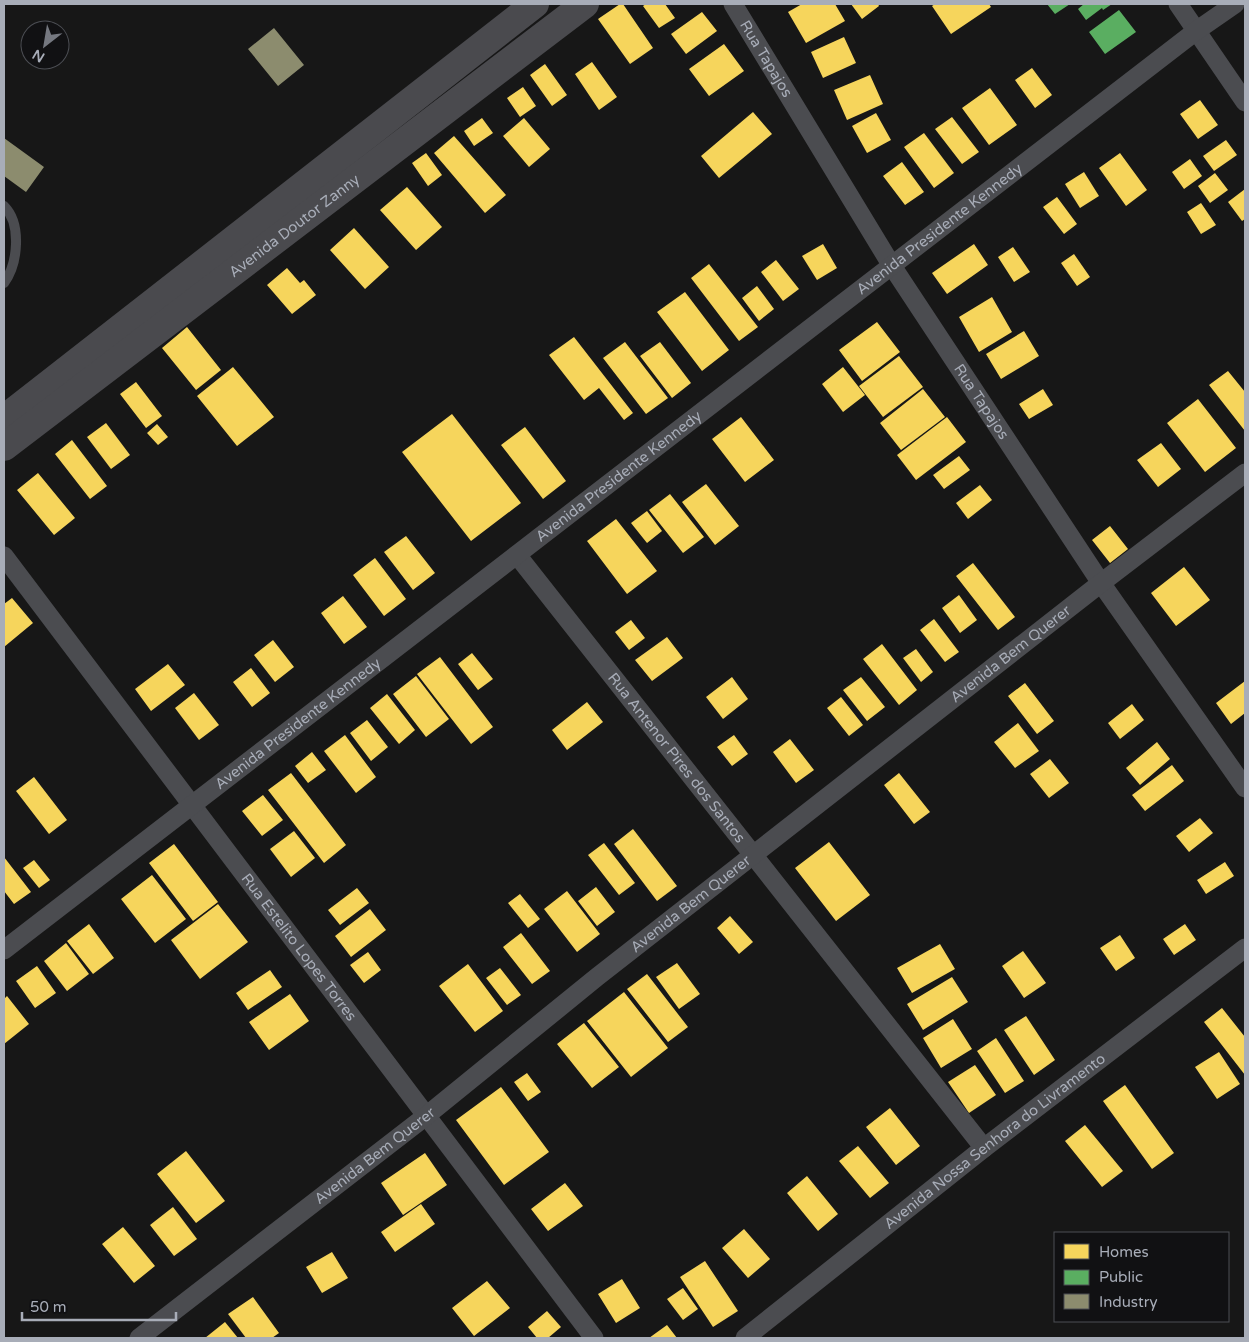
<svg xmlns="http://www.w3.org/2000/svg" width="1249" height="1342" font-family="'Varela Round',sans-serif">
<rect width="100%" height="100%" fill="#171717"/>
<path fill="#f6d55c" d="M620 4H623L653 48 630 64 598 19Z
M646 4H665L675 18 659 28 643 6Z
M802 4H835L845 21 806 43 788 12Z
M851 4H878L879 6 862 19Z
M935 4H989L991 7 951 34 932 6Z
M702 12 717 31 686 54 671 34Z
M844 37 856 63 823 78 811 52Z
M724 44 744 71 709 96 689 69Z
M592 62 617 97 599 110 575 74Z
M545 64 567 95 552 106 530 75Z
M1032 68 1052 95 1035 108 1015 80Z
M870 75 883 104 847 120 834 90Z
M523 87 536 106 520 117 507 98Z
M990 88 1017 125 989 145 962 108Z
M1200 100 1218 125 1198 139 1180 114Z
M753 112 772 134 719 178 701 156Z
M876 113 891 140 867 153 852 126Z
M952 117 979 152 962 164 935 129Z
M482 118 493 133 474 146 464 131Z
M524 118 550 149 529 167 503 136Z
M924 133 954 173 934 188 904 147Z
M454 136 506 195 485 213 434 153Z
M1226 140 1237 155 1214 171 1203 156Z
M426 153 442 175 428 186 412 163Z
M1120 153 1147 190 1126 206 1099 168Z
M1190 159 1202 176 1184 189 1172 172Z
M902 162 924 192 905 205 883 176Z
M1084 172 1099 196 1080 208 1065 184Z
M1215 173 1228 190 1210 203 1198 186Z
M407 187 442 227 416 250 380 210Z
M1245 189V219L1242 221 1228 202Z
M1057 197 1077 224 1064 234 1043 207Z
M1201 203 1216 225 1201 234 1187 212Z
M354 228 389 267 365 289 330 250Z
M823 244 837 268 817 280 802 256Z
M974 244 988 265 947 294 932 273Z
M1013 247 1030 272 1014 282 998 257Z
M1074 254 1090 277 1077 286 1061 263Z
M776 260 799 289 783 301 761 272Z
M709 264 758 327 739 341 691 278Z
M287 268 300 283 304 280 316 295 292 314 267 285Z
M757 286 774 309 759 321 742 298Z
M685 292 729 350 702 371 657 312Z
M992 297 1012 332 979 352 959 317Z
M877 322 900 352 862 381 839 350Z
M187 327 221 370 196 390 162 348Z
M1024 331 1039 356 1001 379 986 354Z
M574 337 633 413 624 420 599 388 584 400 549 355Z
M625 342 668 398 646 414 603 358Z
M660 342 691 383 672 398 640 356Z
M899 356 923 387 883 417 859 386Z
M233 367 274 417 237 446 197 396Z
M843 367 865 395 843 412 822 384Z
M1228 371 1245 392V431L1209 385Z
M136 382 162 416 146 428 120 394Z
M923 389 945 417 901 450 880 423Z
M1043 389 1053 405 1029 419 1019 404Z
M1198 399 1236 448 1205 472 1167 423Z
M452 414 521 503 471 541 402 452Z
M741 417 774 460 745 482 712 439Z
M947 417 966 442 916 480 897 455Z
M106 423 130 455 111 469 87 437Z
M157 424 168 437 158 445 147 433Z
M525 427 566 481 543 499 501 445Z
M72 440 107 486 90 499 55 454Z
M1161 443 1181 469 1158 487 1137 460Z
M959 456 970 470 944 489 933 475Z
M38 473 75 518 54 535 17 490Z
M706 484 739 526 715 545 682 502Z
M980 485 992 500 968 519 956 503Z
M670 494 704 537 683 553 649 510Z
M647 511 662 531 647 543 631 523Z
M616 519 657 571 627 594 587 541Z
M1110 526 1128 549 1110 563 1092 540Z
M406 536 435 573 413 590 384 552Z
M375 558 406 599 384 616 353 575Z
M973 563 1015 617 998 630 956 576Z
M1184 567 1210 600 1176 626 1151 593Z
M959 595 977 620 960 633 942 608Z
M343 596 367 627 344 644 321 613Z
M12 598 33 623 4 647V604Z
M934 619 959 652 945 662 920 630Z
M631 620 645 638 629 650 615 632Z
M667 637 683 658 652 681 635 660Z
M273 640 294 667 275 682 254 655Z
M882 644 917 690 899 705 863 659Z
M916 649 933 672 921 682 903 658Z
M472 653 493 679 478 690 458 664Z
M440 657 493 727 471 744 417 674Z
M168 664 185 685 151 711 135 689Z
M251 668 270 693 252 707 233 682Z
M416 676 449 719 426 737 393 694Z
M732 677 748 699 723 719 706 697Z
M861 677 885 707 867 721 843 690Z
M1245 681V713L1231 724 1216 703Z
M1025 683 1054 721 1037 734 1008 696Z
M194 693 219 725 199 740 175 708Z
M387 694 415 730 399 744 370 708Z
M841 697 863 725 849 736 827 708Z
M587 702 603 722 567 750 552 730Z
M1132 704 1144 720 1120 739 1108 723Z
M367 720 388 747 371 761 350 733Z
M1018 723 1039 751 1015 768 994 742Z
M345 735 376 777 356 793 324 751Z
M734 735 748 754 732 766 717 747Z
M790 739 814 770 796 783 773 752Z
M1157 742 1170 759 1140 785 1126 768Z
M312 752 326 770 308 783 295 766Z
M1050 759 1069 783 1049 798 1030 774Z
M1172 765 1184 781 1145 811 1132 795Z
M291 773 346 845 324 863 268 790Z
M899 773 930 812 914 824 884 785Z
M34 777 67 820 49 834 16 791Z
M263 795 283 820 262 836 242 811Z
M1200 818 1213 833 1189 852 1176 836Z
M633 829 677 886 657 901 614 844Z
M294 831 315 858 291 877 270 849Z
M829 842 870 895 836 921 795 868Z
M604 843 635 883 619 895 588 855Z
M174 844 218 902 193 921 149 863Z
M4 857 31 892 14 904 4 891Z
M34 860 50 880 39 888 23 868Z
M1225 862 1234 876 1206 894 1197 880Z
M152 875 186 919 155 943 121 899Z
M596 887 615 912 597 926 578 901Z
M357 888 369 903 340 925 328 910Z
M567 891 600 934 577 952 544 909Z
M520 894 540 919 528 928 508 903Z
M218 904 248 942 200 979 171 940Z
M370 909 386 930 351 957 335 936Z
M730 916 753 942 739 954 717 928Z
M89 924 114 958 93 974 67 941Z
M1185 924 1196 940 1174 955 1163 939Z
M521 933 550 971 532 984 503 947Z
M1120 935 1135 958 1116 971 1100 948Z
M66 943 89 974 67 991 44 961Z
M940 944 955 969 912 993 897 968Z
M1023 951 1046 983 1024 998 1002 966Z
M368 952 381 970 364 983 350 965Z
M677 963 700 994 679 1009 656 977Z
M468 964 503 1011 475 1032 439 986Z
M37 966 56 993 35 1008 16 981Z
M500 968 521 995 507 1005 486 978Z
M270 970 282 987 248 1010 236 993Z
M647 974 688 1027 668 1042 627 989Z
M952 977 968 1002 923 1030 907 1004Z
M624 992 668 1048 631 1077 587 1021Z
M290 994 309 1021 269 1050 249 1022Z
M7 996 29 1024 4 1044V999Z
M1222 1008 1245 1037V1075L1204 1022Z
M1026 1016 1055 1060 1034 1075 1004 1030Z
M953 1019 972 1049 941 1068 923 1038Z
M584 1023 619 1067 592 1088 557 1044Z
M996 1038 1024 1081 1005 1093 977 1051Z
M1219 1052 1240 1084 1217 1099 1195 1067Z
M975 1065 996 1095 969 1113 948 1082Z
M527 1073 541 1092 528 1101 514 1082Z
M1125 1085 1174 1153 1152 1169 1103 1101Z
M501 1087 549 1152 504 1185 456 1120Z
M890 1108 920 1146 896 1165 866 1127Z
M1085 1125 1123 1171 1102 1187 1065 1141Z
M858 1146 889 1183 870 1198 839 1161Z
M186 1151 225 1201 196 1223 157 1174Z
M425 1153 447 1185 403 1215 381 1183Z
M807 1176 838 1214 818 1231 787 1193Z
M565 1183 583 1206 548 1231 531 1209Z
M421 1204 435 1224 395 1252 381 1232Z
M173 1207 197 1239 174 1256 150 1225Z
M123 1227 155 1266 134 1283 102 1244Z
M744 1229 770 1259 748 1278 722 1248Z
M332 1252 348 1278 322 1293 306 1267Z
M705 1261 738 1311 713 1327 680 1277Z
M622 1279 640 1308 616 1323 598 1294Z
M487 1281 510 1308 474 1336 452 1308Z
M683 1288 698 1309 683 1320 667 1299Z
M253 1297 279 1333 272 1338H246L228 1314Z
M547 1311 561 1327 548 1338H537L528 1327Z
M225 1322 238 1338H205Z
M667 1325 677 1338H649Z"/>
<path fill="#5aae61" d="M1047 4H1070L1055 14Z
M1084 4H1112L1103 10 1102 8 1086 20 1078 9Z
M1119 10 1136 32 1105 54 1089 32Z"/>
<path fill="#8c8c6e" d="M274 28 304 65 278 86 248 49Z
M4 138 44 167 26 192 4 176Z"/>
<g fill="none" stroke-linecap="round" stroke-linejoin="round">
<path stroke="#4b4c50" stroke-width="10" d="M4 206C22 224 18 264 4 283"/>
<g stroke="#4b4c50" stroke-width="19">
<path id="s1" d="M733 4 892 266 1101 583 1245 788"/>
<path d="M1178 4 1245 102"/>
<path id="s2" d="M517 555 984 1148"/>
<path id="s3" d="M4 556 594 1338"/>
<path id="s4" d="M4 950 1196 31 1235 4"/>
<path id="s5" d="M139 1338 426 1116 597 977 1101 583 1245 473"/>
<path id="s6" d="M745 1338 984 1148 1245 948"/>
</g>
<g stroke="#4a4a4e" stroke-width="28">
<path d="M4 419 535 4"/>
<path id="s7" d="M4 447 585 4"/>
</g>
</g>
<g text-anchor="middle" stroke-width="5" stroke-linejoin="round" paint-order="stroke">
<g font-size="15" fill="#a8adb8" stroke="#111113">
<text dy="5" stroke="none"><textPath href="#s1" startOffset="64">Rua Tapajos</textPath></text>
<text dy="5" stroke="none"><textPath href="#s7" startOffset="365">Avenida Doutor Zanny</textPath></text>
<text dy="5" stroke="none"><textPath href="#s4" startOffset="1181">Avenida Presidente Kennedy</textPath></text>
<text dy="5" stroke="none"><textPath href="#s1" startOffset="469">Rua Tapajos</textPath></text>
<text dy="5" stroke="none"><textPath href="#s4" startOffset="776">Avenida Presidente Kennedy</textPath></text>
<text dy="5" stroke="none"><textPath href="#s5" startOffset="1108">Avenida Bem Querer</textPath></text>
<text dy="5" stroke="none"><textPath href="#s4" startOffset="371">Avenida Presidente Kennedy</textPath></text>
<text dy="5" stroke="none"><textPath href="#s2" startOffset="258">Rua Antenor Pires dos Santos</textPath></text>
<text dy="5" stroke="none"><textPath href="#s5" startOffset="702">Avenida Bem Querer</textPath></text>
<text dy="5" stroke="none"><textPath href="#s3" startOffset="490">Rua Estelito Lopes Torres</textPath></text>
<text dy="5" stroke="none"><textPath href="#s6" startOffset="318">Avenida Nossa Senhora do Livramento</textPath></text>
<text dy="5" stroke="none"><textPath href="#s5" startOffset="298">Avenida Bem Querer</textPath></text>
</g>
</g>
<rect width="1249" height="1342" fill="none" stroke="#a8adb8" stroke-width="10"/>
<rect x="1054" y="1232" width="175" height="90" fill="#111113" stroke="#4d4f55"/>
<rect x="1064" y="1244" width="25" height="15" fill="#f6d55c" stroke="#4d4f55"/>
<text x="1099" y="1257" font-size="15" fill="#a8adb8">Homes</text>
<rect x="1064" y="1270" width="25" height="15" fill="#5aae61" stroke="#4d4f55"/>
<text x="1099" y="1282" font-size="15" fill="#a8adb8">Public</text>
<rect x="1064" y="1294" width="25" height="15" fill="#8c8c6e" stroke="#4d4f55"/>
<text x="1099" y="1307" font-size="15" fill="#a8adb8">Industry</text>
<g transform="translate(45 45) rotate(211)"><circle r="24" fill="#111113" stroke="#4d4f55"/>
<path d="M0-4L9 19L0 12L-9 19Z" fill="#757880"/>
<text y="-8" font-size="14" font-weight="bold" text-anchor="middle" fill="#a8adb8">N</text>
</g>
<path d="M22 1312v8h154v-8" fill="none" stroke="#a8adb8" stroke-width="2.5"/>
<text x="30" y="1312" font-size="15" fill="#a8adb8" stroke="#111113" stroke-width="4" paint-order="stroke">50 m</text>
</svg>
